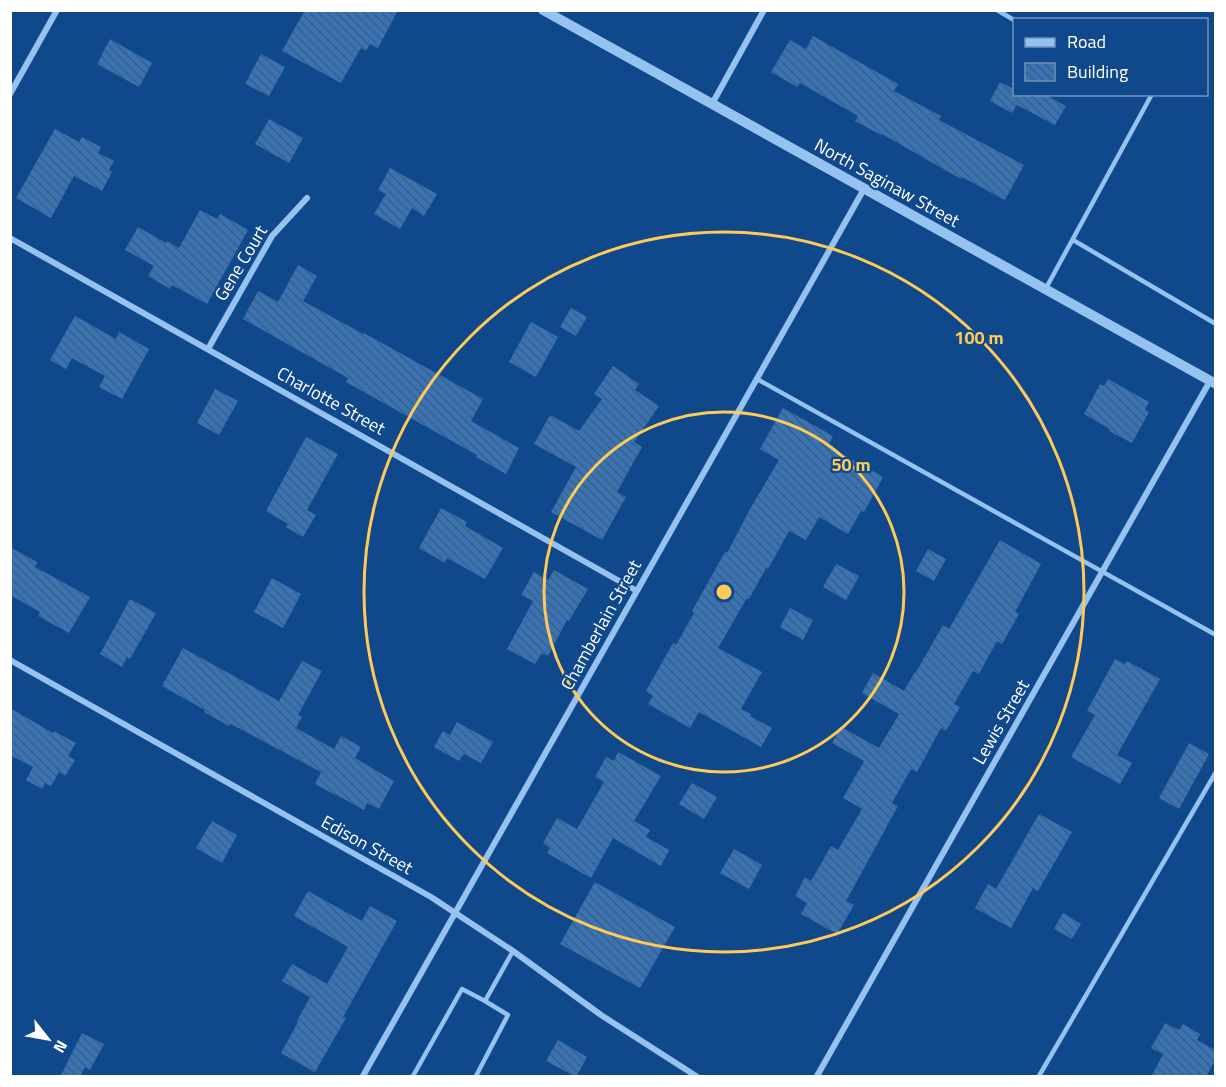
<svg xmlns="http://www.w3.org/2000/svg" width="1226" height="1087" font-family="'Titillium Web',sans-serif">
<defs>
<pattern id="building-back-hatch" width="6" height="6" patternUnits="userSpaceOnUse" patternTransform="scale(1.5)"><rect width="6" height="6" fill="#3873b5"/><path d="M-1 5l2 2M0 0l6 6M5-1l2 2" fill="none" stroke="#435e7b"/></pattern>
</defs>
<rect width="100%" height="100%" fill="#10498b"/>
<path fill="url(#building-back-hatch)" d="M305 10H398L378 48 370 44 366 51 361 48 341 83 282 51Z
M813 36 898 84 894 91 941 116 939 120 1024 165 1005 200 962 177 961 179 882 134 881 135 855 121 858 116 800 83 797 87 771 72 790 40 806 49Z
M110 39 152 63 139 87 97 64Z
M261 54 285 67 269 96 245 84Z
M1000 82 1014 89V94H1044L1066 106 1055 125 1017 105 1012 113 990 101Z
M269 119 303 138 289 163 255 144Z
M55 129 79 142 82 137 101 147 98 153 114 161 109 170 112 172 102 191 74 176 51 218 16 198Z
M390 168 437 194 424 216 412 208 400 229 374 214 386 194 378 190Z
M200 210 217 219 220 214 248 230 207 304 172 285 170 289 148 276 154 266 125 250 138 227 166 243 167 241 179 248Z
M298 265 317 276 303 301 363 334 364 333 483 399 471 421 519 448 506 474 476 457 477 455 346 382 348 378 243 319 258 291 278 302Z
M571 308 587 317 576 336 560 327Z
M75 316 116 339 119 332 149 349 122 399 99 387 105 376 72 358 66 369 50 360Z
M531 322 558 337 536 377 509 362Z
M613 366 639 384 635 390 659 406 634 442 642 447 617 492 626 497 602 540 551 512 576 467 534 444 550 415 579 431 602 399 594 394Z
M1108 379 1149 402 1145 410 1149 412 1132 443 1109 431 1110 429 1084 414 1100 384 1104 386Z
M215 389 238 401 219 435 197 423Z
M783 408 833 436 828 446 883 477 864 512 861 511 848 534 819 517 806 540 789 531 768 569 766 568 749 599 747 598 718 648 762 672 741 709 751 714 750 716 772 728 761 747 699 712 690 728 648 704 653 696 646 691 673 643 676 645 694 613 692 611 725 552 727 553 750 509 779 460 760 449Z
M306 437 338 454 307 510 316 515 303 537 286 527 288 524 266 511Z
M441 508 467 522 465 526 503 548 485 579 447 558 445 563 419 548Z
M1000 540 1041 564 1015 612 1019 614 1002 644 997 641 979 674 973 671 954 704 960 707 946 731 941 728 917 772 911 769 892 803 898 806 846 901 854 905 837 934 801 914 807 903 795 896 805 877 811 881 831 846 838 850 862 809 843 798 864 761 832 743 841 727 879 748 899 714 862 693 873 673 904 691 915 672H916L943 625 949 629Z
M10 547 37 562 35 567 90 597 69 633 38 616 40 612 10 595Z
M928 549 946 559 934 581 916 571Z
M836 564 859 576 846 600 823 587Z
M554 570 588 589 569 621 567 620 548 656 542 653 535 664 507 649 533 601 521 595 534 572 548 580Z
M272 578 301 594 283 628 254 612Z
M130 599 156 613 130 659 127 657 122 667 100 654Z
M790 608 813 620 803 640 780 627Z
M183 648 279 701 302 661 322 671 298 715 302 717 296 728 334 749 341 736 361 747 355 758 394 781 379 809 367 803 364 810 335 794V795L315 784 321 772 231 724 229 726 204 712 205 710 162 686Z
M1115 659 1125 664 1127 661 1160 679 1117 755 1132 763 1120 784 1071 757 1095 715 1087 711Z
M10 708 53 733 54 731 76 743 68 756 75 760 65 776 59 772 51 786 45 783 42 789 26 780 33 767 10 755Z
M457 722 493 742 481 763 464 754 459 761 434 747 443 731 450 735Z
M1189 743 1209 754 1179 809 1159 798Z
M618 752 661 776 634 821 650 830 646 837 669 850 661 866 613 838 591 878 547 853 550 848 543 843 557 818 577 829 604 782 595 777 606 757 614 761Z
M692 783 717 797 704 819 679 804Z
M1039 814 1072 832 1038 891 1033 888 1011 928 975 908 988 884 996 889Z
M212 821 237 835 222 863 196 848Z
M734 849 762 865 749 889 720 873Z
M595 882 675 927 640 988 560 944Z
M308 891 362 921 370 906 397 921 343 1017 346 1018 315 1072 281 1053 298 1022 297 1021 310 997 282 981 292 964 327 984 348 947 294 916Z
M1063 913 1081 924 1072 939 1054 929Z
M1165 1023 1179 1030 1183 1024 1200 1034 1197 1040 1215 1050V1060L1206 1077H1151L1163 1054 1151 1048Z
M82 1033 104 1044 90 1070 85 1067 80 1077H60Z
M558 1040 587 1057 576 1077 546 1061Z"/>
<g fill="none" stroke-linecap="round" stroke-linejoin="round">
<path stroke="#96c2f2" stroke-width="4.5" d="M997 10 1014 20
M1073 240 1216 324
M1045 290 1152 94
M757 379 1216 635
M413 1076 462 989 485 1001
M476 1076 508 1015 485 1001 513 951
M1039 1076 1216 772"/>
<path stroke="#96c2f2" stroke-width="6" d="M10 94 57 10
M712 104 764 10
M10 238 637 591
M208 349 272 236 307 198
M10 660 431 897 513 951 601 1015 696 1076
M363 1076 864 189
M817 1076 1210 381"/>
<path stroke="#96c2f2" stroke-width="10" d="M543 10 1216 384"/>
</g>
<g fill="none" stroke="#ffca57" stroke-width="3">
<circle cx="724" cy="592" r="180"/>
<circle cx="724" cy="592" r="360"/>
</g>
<g text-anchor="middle" stroke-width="4.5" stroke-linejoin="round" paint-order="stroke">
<g font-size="18" fill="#fff" stroke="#10498b">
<text transform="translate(887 183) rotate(29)" y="6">North Saginaw Street</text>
<text transform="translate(241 263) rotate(-59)" y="6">Gene Court</text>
<text transform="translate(331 401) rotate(29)" y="6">Charlotte Street</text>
<text transform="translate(601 625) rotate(-61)" y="6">Chamberlain Street</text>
<text transform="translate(1001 722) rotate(-60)" y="6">Lewis Street</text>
<text transform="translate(367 845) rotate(29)" y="6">Edison Street</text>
</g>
</g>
<circle cx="724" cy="592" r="9" fill="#ffca57" stroke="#10498b" stroke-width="3"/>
<g font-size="18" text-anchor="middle" font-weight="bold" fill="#ffca57" stroke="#10498b" stroke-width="4.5" stroke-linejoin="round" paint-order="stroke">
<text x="979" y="344">100 m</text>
<text x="851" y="471">50 m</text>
</g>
<rect width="1226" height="1087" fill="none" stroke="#ffffff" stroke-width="24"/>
<rect x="1013" y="18" width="195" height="78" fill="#10498b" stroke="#7092b9" stroke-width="1.5"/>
<rect x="1025" y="38" width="30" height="9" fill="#96c2f2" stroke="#7092b9" stroke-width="1.5"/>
<text x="1067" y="48" font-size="18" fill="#ffffff">Road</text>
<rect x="1025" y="63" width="30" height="18" fill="url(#building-back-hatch)" stroke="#7092b9" stroke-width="1.5"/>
<text x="1067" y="78" font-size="18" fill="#ffffff">Building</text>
<g transform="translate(48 1039) rotate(121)" stroke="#10498b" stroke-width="4.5" paint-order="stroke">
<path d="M0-4.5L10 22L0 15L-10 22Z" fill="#ffffff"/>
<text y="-9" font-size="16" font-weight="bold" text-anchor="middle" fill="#ffffff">N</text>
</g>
</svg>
